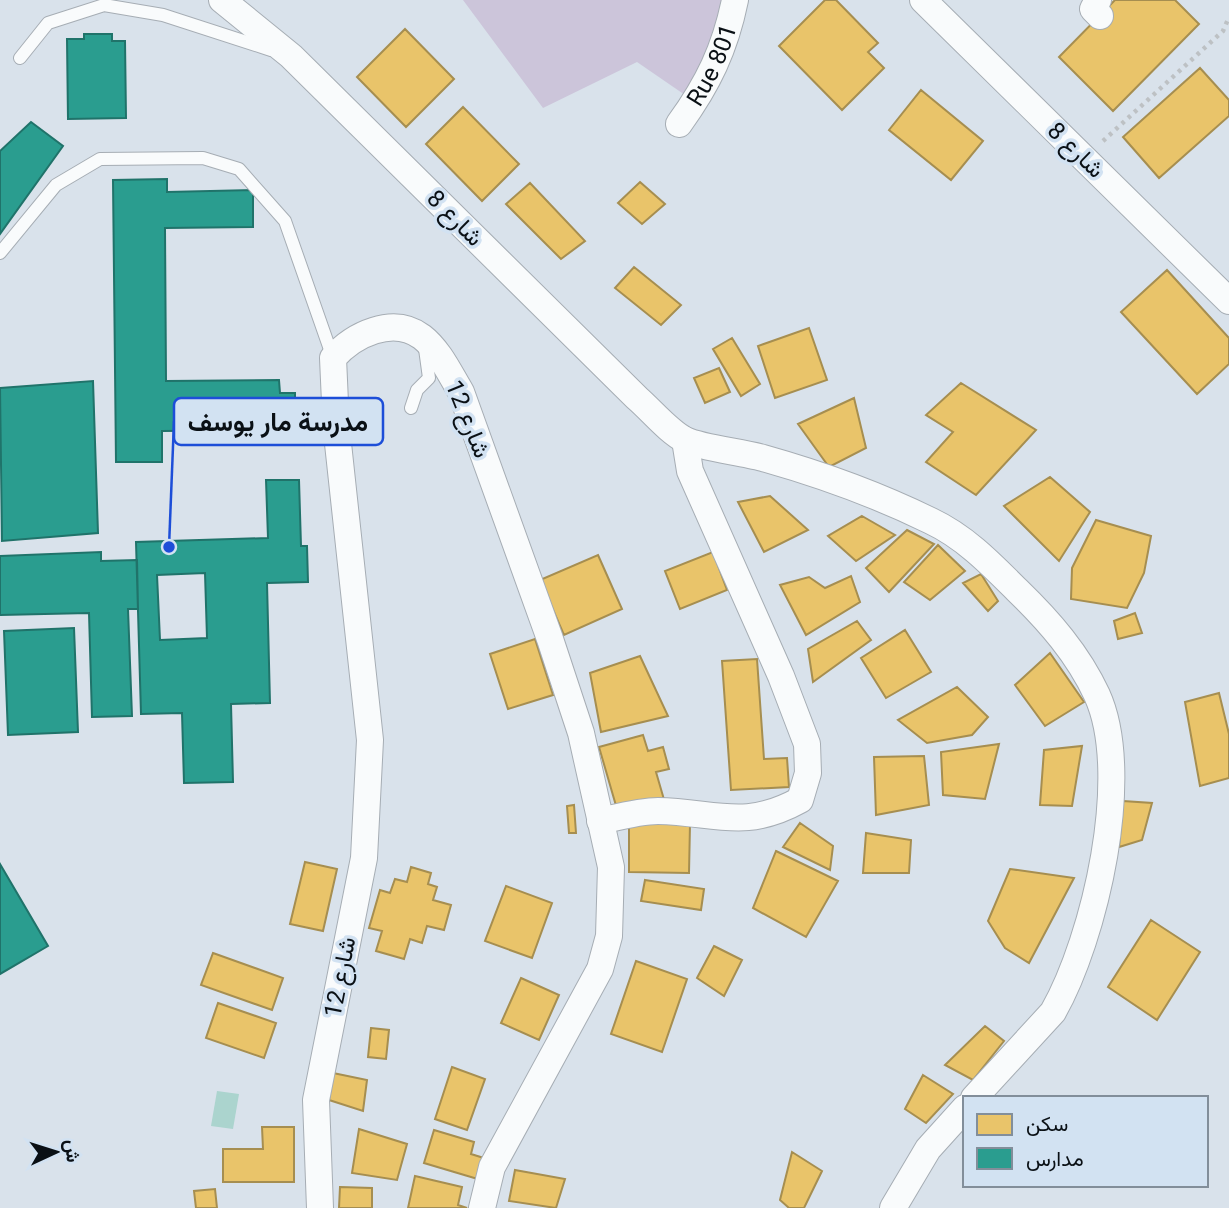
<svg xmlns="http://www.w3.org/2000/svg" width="1229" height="1208" font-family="Roboto,Vazirmatn,sans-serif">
<rect width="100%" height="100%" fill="#d9e2eb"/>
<path fill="#ccc5da" d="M463 0H722L715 44 685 95 637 62 543 108Z"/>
<path fill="#abd4ce" d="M217 1091 239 1094 233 1129 211 1126Z"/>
<path fill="#e9c46a" stroke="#a68e50" stroke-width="2" d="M825 0H836L878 43 868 52 884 68 842 110 779 46Z
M1115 0H1175L1199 24 1113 111 1059 57Z
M405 29 454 79 406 127 357 77Z
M1200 68 1229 100V116L1159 178 1123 137Z
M921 90 983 141 951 180 889 130Z
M463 107 519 164 482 201 426 144Z
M640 182 665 204 642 224 618 203Z
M530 183 585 241 561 259 506 204Z
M634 267 681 305 661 325 615 288Z
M1167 270 1229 338V364L1197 394 1121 312Z
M809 328 827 380 775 398 758 346Z
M732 338 760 384 741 396 713 349Z
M719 368 730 392 705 403 694 378Z
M961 383 1036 430 976 495 926 462 953 432 926 415Z
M854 398 866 448 829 467 798 424Z
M1050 477 1090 512 1059 561 1004 506Z
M770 496 808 530 764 552 738 502Z
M862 516 895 535 856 561 828 536Z
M1096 520 1151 536 1144 573 1127 608 1071 599 1072 568Z
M907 530 934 544 889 592 866 568Z
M938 545 965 571 930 600 904 582Z
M713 552 727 590 680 609 665 571Z
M598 555 622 609 564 635 540 580Z
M981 574 998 601 988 611 963 583Z
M851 576 860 602 806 635 780 585 809 577 825 588Z
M1135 613 1142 633 1118 639 1114 621Z
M857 621 871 640 813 682 808 649Z
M905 630 931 672 886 698 861 658Z
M535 639 553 695 508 709 490 654Z
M1050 653 1084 702 1045 726 1015 685Z
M640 656 668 716 601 732 590 673Z
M757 659 764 759 787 758 789 787 731 790 722 661Z
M957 687 988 717 972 735 927 743 898 720Z
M1219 693 1229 734V778L1200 786 1185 702Z
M643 735 648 751 663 747 669 769 656 772 665 803 619 816 599 747Z
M999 744 985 799 943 795 941 752Z
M1082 746 1072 806 1040 805 1044 750Z
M924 756 929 805 876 815 874 757Z
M1123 801 1152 803 1142 840 1119 847Z
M574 805 576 833H569L567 806Z
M800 823 833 846 830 870 783 847Z
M629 824H690L689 873 629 872Z
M866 833 911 840 909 873H863Z
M776 851 838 881 806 937 753 908Z
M305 862 337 869 323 931 290 924Z
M411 867 431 873 428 884 437 887 433 900 451 905 444 930 427 926 422 943 410 939 404 959 376 951 382 931 369 928 380 890 390 893 395 879 407 882Z
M1010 869 1074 878 1029 963 1005 948 988 921Z
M645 880 704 889 701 910 641 901Z
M506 886 552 903 532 958 485 941Z
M1151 920 1200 952 1157 1020 1108 987Z
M714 946 742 960 724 996 697 978Z
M213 953 283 978 272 1010 201 985Z
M636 961 687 979 662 1052 611 1034Z
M521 978 559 995 539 1040 501 1023Z
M218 1003 276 1023 264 1058 206 1038Z
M985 1026 1004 1041 973 1080 945 1065Z
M371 1028 389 1030 386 1059 368 1057Z
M452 1067 485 1079 467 1130 435 1119Z
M333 1073 367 1080 363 1111 329 1100Z
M923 1075 953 1094 926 1123 905 1109Z
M262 1127H294V1182H223V1149H263Z
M359 1129 407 1144 397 1180 352 1173Z
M434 1130 474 1142 471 1154 487 1159 481 1180 424 1163Z
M792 1152 822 1171 804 1208H789L780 1200Z
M515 1170 565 1179 556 1208 509 1201Z
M415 1176 462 1187 458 1205 467 1208H408Z
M340 1187 372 1188V1208H339Z
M215 1189 217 1208H196L194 1191Z"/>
<path fill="#2a9d8f" stroke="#20736a" stroke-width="2" fill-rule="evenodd" d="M84 34H112V41H125L126 118 68 119 67 39H84Z
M31 122 63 146 0 234V151Z
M167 179V192L253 190V227L165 228 166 381 279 380 280 393H295V430L162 431V462H116L113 180Z
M93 381 98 533 2 541 0 388Z
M266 480H299L301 546H307L308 582 267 583 270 703 231 704 233 782 184 783 182 713 141 714 136 542 268 538ZM205 573 207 638 160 640 157 575Z
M101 552V561L137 560 138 609H128L132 716 92 717 89 613 0 615V556Z
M74 628 78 732 8 735 4 631Z
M0 864 48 946 0 974Z"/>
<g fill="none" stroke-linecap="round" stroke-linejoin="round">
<g stroke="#a6adb4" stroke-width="14">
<path id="lane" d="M20 58 48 23 104 5 163 15 271 50
M0 253 56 185 100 159 203 158 239 169 285 221 333 358
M411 408 417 390 429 378 425 349"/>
</g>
<g stroke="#a6adb4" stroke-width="28">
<g id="street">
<path d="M222 0 291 56 637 398C652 411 668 431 685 440 702 448 742 452 763 458 820 474 878 495 931 521 965 537 991 564 1017 590 1049 621 1078 654 1097 695 1133 774 1095 938 1053 1012L974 1098"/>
<path d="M923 0 1229 301"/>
<path d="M1098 0 1093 9 1100 16"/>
<path id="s1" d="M679 124C708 84 725 49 735 0"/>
<path d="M600 821C618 817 640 811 658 811 715 812 744 831 800 800L808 773 807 744 781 676 690 471 685 440"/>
<path d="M320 1208 316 1100 364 858 370 740 336 425 333 358C353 335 393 315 422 337 439 350 450 374 461 392L550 639 581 733 611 867 609 936 600 969 492 1167 482 1208"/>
<path d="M893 1208 928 1149 965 1108"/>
</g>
</g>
<path stroke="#bdc1c4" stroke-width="4.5" stroke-dasharray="3.5 5" stroke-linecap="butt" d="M1103 141 1223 31 1229 17"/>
<use href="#lane" stroke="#f9fbfc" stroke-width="12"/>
<use href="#street" stroke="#f9fbfc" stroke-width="26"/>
</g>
<g text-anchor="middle" stroke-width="7" stroke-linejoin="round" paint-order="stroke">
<g font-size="24" fill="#0a1015" stroke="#d2e2f2">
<text dy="8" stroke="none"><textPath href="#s1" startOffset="68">Rue 801</textPath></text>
<text transform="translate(1076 150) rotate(44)" y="8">شارع 8</text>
<text transform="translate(455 218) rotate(45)" y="8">شارع 8</text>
<text transform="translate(468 419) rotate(68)" y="8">شارع 12</text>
<text transform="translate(340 977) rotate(-79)" y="8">شارع 12</text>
</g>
</g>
<path fill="none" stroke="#1d4ed8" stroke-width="2.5" d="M169 547L174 421"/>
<circle fill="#1d4ed8" stroke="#d2e2f2" stroke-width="2.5" cx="169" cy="547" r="7"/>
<rect fill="#d2e2f2" stroke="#1d4ed8" stroke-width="2.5" x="174" y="398" width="209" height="47" rx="7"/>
<g font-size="26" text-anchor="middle" font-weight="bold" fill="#0a1015">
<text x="278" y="431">مدرسة مار يوسف</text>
</g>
<rect x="963" y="1096" width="245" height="91" fill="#d2e2f2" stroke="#828e9a" stroke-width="2"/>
<rect x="977" y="1114" width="35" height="21" fill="#e9c46a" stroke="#828e9a" stroke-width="2"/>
<text x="1026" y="1131" font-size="21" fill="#0a1015">سكن</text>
<rect x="977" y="1148" width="35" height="21" fill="#2a9d8f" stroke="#828e9a" stroke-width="2"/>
<text x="1026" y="1166" font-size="21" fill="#0a1015">مدارس</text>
<g transform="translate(56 1152) rotate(86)" stroke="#d2e2f2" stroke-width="5" paint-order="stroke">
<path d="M0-5L12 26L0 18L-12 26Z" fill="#0a1015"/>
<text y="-10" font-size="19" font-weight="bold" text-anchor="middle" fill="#0a1015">ش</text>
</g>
</svg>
